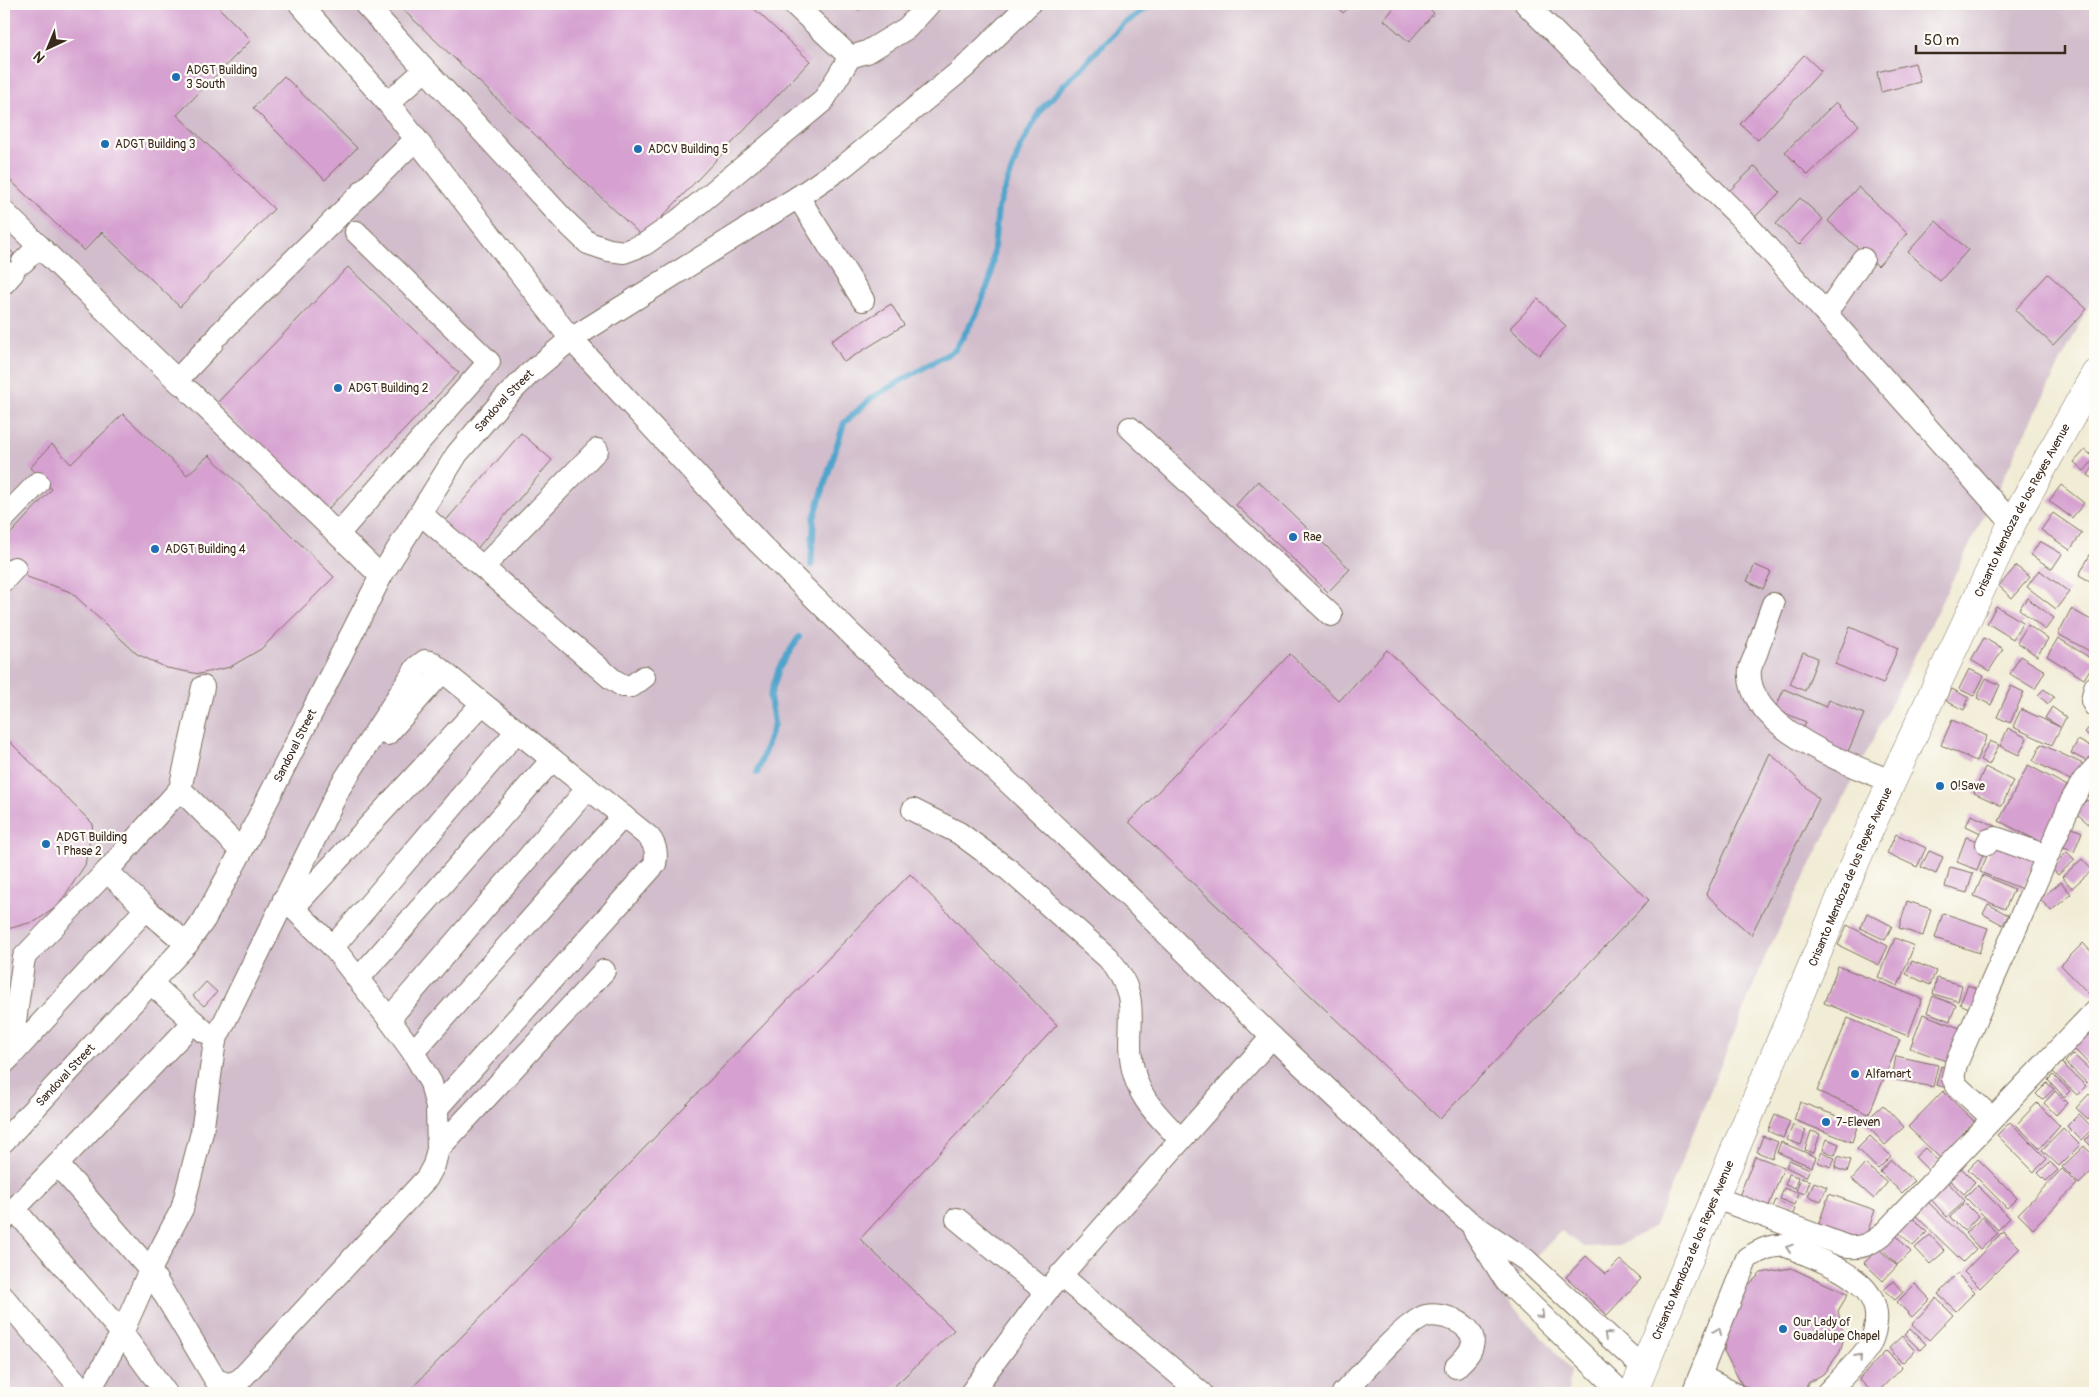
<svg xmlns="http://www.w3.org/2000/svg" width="2099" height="1397" font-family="Pangolin,sans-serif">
<rect width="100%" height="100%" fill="#fdfcf7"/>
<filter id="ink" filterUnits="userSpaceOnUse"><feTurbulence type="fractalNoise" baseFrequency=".02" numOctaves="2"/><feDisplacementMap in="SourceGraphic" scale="10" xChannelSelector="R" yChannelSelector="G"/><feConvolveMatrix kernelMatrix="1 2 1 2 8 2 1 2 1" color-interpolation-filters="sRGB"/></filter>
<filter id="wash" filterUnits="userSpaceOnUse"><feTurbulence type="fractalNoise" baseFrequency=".0096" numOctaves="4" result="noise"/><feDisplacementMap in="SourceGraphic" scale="20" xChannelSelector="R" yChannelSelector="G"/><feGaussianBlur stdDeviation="1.12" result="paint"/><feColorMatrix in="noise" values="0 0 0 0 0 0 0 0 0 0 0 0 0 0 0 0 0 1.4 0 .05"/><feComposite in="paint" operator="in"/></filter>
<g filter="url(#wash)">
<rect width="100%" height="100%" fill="#f1ecd5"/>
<path fill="#d1bdcb" d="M4 4H2095V293L1766 955 1655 1226 1618 1246 1584 1247 1561 1231 1500 1294 1552 1347 1571 1371 1568 1393H4Z"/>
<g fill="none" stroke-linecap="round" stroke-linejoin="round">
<path stroke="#50a4cc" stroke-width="6" d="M811 565 814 518 844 423 871 398 955 350 976 315 991 277 998 208 1020 148 1041 109 1122 25 1152 4
M757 773 774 724 770 697 779 668 799 637"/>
</g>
<g id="blocks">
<path fill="#d6a1d0" d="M4 4H215L251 40 177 115 274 209 180 307 102 232 84 251 4 174Z
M397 4H749L810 61 643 237Z
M848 4H870L859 10Z
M1334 4H1353L1343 13Z
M1397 4H1424L1434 13 1409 42 1384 20Z
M1804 55 1821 71 1758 140 1740 124Z
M1915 63 1920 82 1881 92 1877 72Z
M284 76 357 148 325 180 253 108Z
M1836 102 1859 125 1808 175 1785 152Z
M1755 166 1780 192 1751 221 1725 195Z
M1858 187 1908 233 1878 266 1828 221Z
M1800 198 1823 219 1799 245 1776 224Z
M1936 221 1968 250 1940 281 1908 252Z
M4 244 14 254 4 265Z
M348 267 459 373 328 509 217 403Z
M2048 274 2087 309 2053 345 2015 310Z
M1538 299 1566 326 1539 355 1510 328Z
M891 304 904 325 844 362 831 341Z
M123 414 187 475 209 455 334 577 261 649 230 667 199 674 167 668 137 654 71 592 27 577 15 568 4 557V541L52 489 30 468 52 444 71 464Z
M521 433 552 460 474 552 443 524Z
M2085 450 2095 458 2084 471 2074 462Z
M2095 465V480L2088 475Z
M1258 481 1350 569 1328 592 1236 505Z
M2061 485 2084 503 2072 518 2049 501Z
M2053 513 2082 533 2070 550 2041 530Z
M2040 541 2062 554 2052 569 2031 555Z
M2091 553 2095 555V584L2079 575Z
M1755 565 1771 572 1763 589 1747 581Z
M2016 566 2030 577 2012 598 1999 586Z
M2039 570 2069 592 2056 609 2027 587Z
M2027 598 2054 618 2045 630 2019 609Z
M1996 606 2023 622 2013 639 1987 623Z
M2071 609 2095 622V654L2058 634Z
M2028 625 2048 639 2037 656 2017 642Z
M1850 627 1898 648 1883 684 1835 664Z
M1984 638 2003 649 1989 671 1971 660Z
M2058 638 2095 661 2084 679 2047 656Z
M1387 650 1649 900 1440 1119 1129 822 1290 654 1339 701Z
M1803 652 1818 658 1805 691 1790 684Z
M2020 656 2045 671 2035 689 2010 674Z
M1969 669 1984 676 1974 696 1959 689Z
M1986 678 2000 685 1991 705 1977 698Z
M2011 686 2024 692 2010 723 1997 717Z
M1784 689 1826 707 1829 700 1864 714 1847 754 1801 734 1806 722 1775 709Z
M1952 689 1969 698 1964 710 1946 701Z
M2044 689 2054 697 2048 704 2038 695Z
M2052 707 2066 717 2052 745 2013 727 2021 709 2060 727 2045 718Z
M1952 720 1987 736 1976 761 1941 745Z
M2095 721V742L2085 732Z
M2008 728 2027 738 2019 755 2000 746Z
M4 736 93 824 85 865 58 906 36 921 4 930Z
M2078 740 2095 749V759L2092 764 2071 753Z
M1990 741 1999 745 1989 765 1980 760Z
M2041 744 2083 764 2074 782 2033 761Z
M1770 753 1819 799 1751 935 1706 894Z
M2028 765 2071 788 2042 843 1999 821Z
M1985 767 2013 781 2002 806 1974 793Z
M2095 786V801L2087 794Z
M2087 800 2095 807V821L2091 826 2075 812Z
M1971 815 1996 826 1991 838 1966 826Z
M2066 825 2082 832 2074 852 2057 845Z
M1896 834 1926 848 1917 867 1887 853Z
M1966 837 1987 844 1977 870 1957 862Z
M1995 838 2036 855 2022 889 1980 872Z
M1929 851 1943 857 1936 874 1921 867Z
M2067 852 2075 860 2058 875 2051 868Z
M2082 859 2092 870 2072 888 2062 877Z
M1950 867 1973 873 1967 893 1945 887Z
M910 874 1057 1025 860 1239 954 1330 887 1393H407Z
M1983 875 2014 889 2005 909 1974 896Z
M2061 882 2071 894 2051 911 2040 899Z
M1907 901 1931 909 1923 936 1899 928Z
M1988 904 2008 915 2003 925 1983 914Z
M1867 913 1892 926 1885 940 1860 928Z
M1943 913 1988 928 1979 953 1935 938Z
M1847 925 1888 946 1879 965 1838 945Z
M1895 938 1914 946 1898 986 1878 977Z
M2083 943 2095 956V992L2091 996 2061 965Z
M1912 961 1936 971 1930 985 1906 974Z
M1838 966 1922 999 1908 1036 1824 1003Z
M1937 978 1962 985 1958 1001 1933 994Z
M206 982 217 992 204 1006 193 996Z
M1968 985 1981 991 1973 1010 1960 1004Z
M1933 996 1956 1005 1950 1021 1927 1012Z
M1923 1014 1962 1029 1949 1062 1910 1048Z
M1848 1018 1900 1040 1869 1114 1817 1091Z
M2093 1026 2095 1028V1060L2090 1065 2072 1047Z
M2073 1054 2095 1075 2087 1083 2065 1062Z
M1896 1056 1938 1065 1933 1087 1892 1079Z
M2061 1062 2086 1086 2077 1095 2052 1071Z
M1941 1066 1952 1070 1947 1088 1936 1085Z
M2053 1075 2070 1091 2064 1097 2048 1080Z
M2047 1083 2054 1089 2042 1100 2036 1094Z
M1943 1091 1976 1123 1941 1159 1908 1127Z
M2055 1091 2067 1103 2056 1115 2044 1103Z
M2089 1094 2095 1100V1111L2088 1119 2076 1108Z
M1800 1102 1858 1124 1852 1142 1794 1120Z
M2037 1103 2060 1126 2040 1148 2016 1125Z
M1883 1105 1904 1127 1885 1145 1864 1122Z
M2079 1114 2093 1128 2081 1140 2067 1126Z
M1775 1115 1790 1122 1783 1138 1768 1131Z
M2010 1122 2047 1159 2034 1172 1997 1135Z
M1793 1125 1806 1130 1801 1145 1787 1140Z
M2063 1128 2080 1145 2059 1166 2042 1150Z
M2095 1129V1150L2085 1140Z
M1811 1131 1820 1134 1814 1153 1805 1150Z
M1763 1136 1778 1142 1772 1158 1757 1152Z
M1870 1136 1891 1156 1878 1169 1857 1149Z
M1827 1139 1839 1144 1835 1155 1823 1150Z
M1781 1142 1816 1157 1812 1167 1777 1152Z
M2084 1146 2095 1157V1168L2079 1184 2062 1167Z
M1925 1148 1939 1162 1929 1171 1915 1157Z
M1822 1152 1835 1158 1831 1167 1817 1162Z
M1755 1156 1784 1167 1768 1208 1739 1196Z
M1838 1156 1851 1160 1847 1172 1835 1168Z
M1978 1159 2017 1198 2007 1208 1968 1169Z
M1789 1160 1810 1169 1806 1177 1786 1167Z
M1891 1160 1914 1181 1902 1193 1880 1172Z
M2050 1162 2058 1170 2046 1181 2038 1173Z
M1865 1164 1887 1183 1874 1199 1852 1179Z
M1959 1166 1975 1182 1964 1194 1947 1178Z
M2062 1169 2077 1184 2033 1229 2018 1214Z
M1789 1174 1798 1177 1795 1188 1785 1185Z
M1801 1178 1810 1181 1805 1194 1796 1191Z
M1945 1179 1965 1201 1947 1217 1927 1195Z
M1814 1182 1827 1187 1821 1201 1808 1196Z
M1977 1185 2010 1218 1998 1230 1965 1197Z
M1784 1188 1799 1194 1794 1205 1780 1199Z
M1829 1194 1875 1210 1864 1242 1818 1226Z
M1776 1200 1795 1209 1791 1218 1772 1209Z
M1926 1200 1976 1249 1963 1262 1913 1213Z
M1965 1203 1978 1216 1964 1231 1950 1217Z
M1909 1214 1927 1232 1913 1246 1895 1229Z
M1983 1217 1997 1234 1980 1249 1965 1233Z
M2003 1231 2020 1248 1980 1288 1964 1272Z
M1894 1233 1911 1252 1897 1265 1880 1246Z
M1930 1235 1945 1251 1930 1264 1915 1248Z
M1879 1249 1897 1266 1883 1281 1864 1263Z
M1586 1256 1606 1274 1620 1260 1641 1279 1607 1315 1566 1277Z
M1791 1268 1848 1294 1838 1311 1844 1337 1840 1352 1823 1374 1808 1383 1804 1393H1765L1742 1385 1724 1351 1725 1320 1738 1295 1761 1273Z
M1957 1274 1975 1292 1956 1311 1938 1294Z
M1893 1281 1903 1292 1895 1300 1884 1290Z
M1915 1284 1930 1299 1912 1317 1897 1302Z
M1936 1298 1953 1315 1929 1340 1912 1324Z
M1910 1328 1926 1344 1920 1350 1904 1334Z
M1902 1336 1915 1351 1902 1363 1889 1348Z
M1886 1351 1902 1367 1877 1393H1873L1859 1379Z"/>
</g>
</g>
<g filter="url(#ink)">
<use href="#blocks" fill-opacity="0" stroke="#7b6e5e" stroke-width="1"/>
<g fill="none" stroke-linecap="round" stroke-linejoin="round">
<g stroke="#7b6e5e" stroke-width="24">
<g id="minor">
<path d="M300 4 388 103 571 339 759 543 853 636 1113 881 1272 1037 1469 1222 1526 1260 1643 1368"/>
<path d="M365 4 564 220 588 243 609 250 624 252 645 244 679 220 823 101 850 57 867 52 907 28 929 4"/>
<path d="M794 4 850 57"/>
<path d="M1526 4 1743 220 2012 523"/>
<path d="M388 103 425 70"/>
<path d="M798 197 863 300"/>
<path d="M4 212 181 384"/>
<path d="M23 262 39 246"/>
<path d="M4 283 13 273"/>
<path d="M1826 313 1863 259"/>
<path d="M219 334 416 139"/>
<path d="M177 380 212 343"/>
<path d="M190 392 381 576"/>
<path d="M1130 428 1331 615"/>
<path d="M421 514 612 679 623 686H632L644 677"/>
<path d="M4 518 38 483"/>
<path d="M338 534 489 362 356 232"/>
<path d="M483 567 597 450"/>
<path d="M4 580 15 568"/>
<path d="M1773 604C1767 620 1762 636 1757 651 1755 657 1751 664 1750 669 1744 726 1850 766 1892 781"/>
<path d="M2095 687 2092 701 2095 706"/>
<path d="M387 734 442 672"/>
<path d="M180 789 228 837 241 852"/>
<path d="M913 810 959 833 1009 870 1108 958C1148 1004 1120 1028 1135 1077 1143 1103 1162 1120 1180 1139"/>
<path d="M1987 844 1989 840 1996 838 2047 856"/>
<path d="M107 871 180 789 203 687"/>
<path d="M293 908 482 704"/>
<path d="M146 909 187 944"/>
<path d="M333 947 517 731"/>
<path d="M358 979 552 760"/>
<path d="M151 983 205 1032"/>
<path d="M389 1019 588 788"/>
<path d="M413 1052 623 816"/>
<path d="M4 1063 10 1057 146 909 107 871 24 957 10 1057"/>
<path d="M1992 1118 1957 1086 1953 1078 1956 1064 2072 800 2084 780 2095 768"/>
<path id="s1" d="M4 1141 187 944 204 920 241 852 381 576 457 454 501 402 529 374 571 339 798 197 844 166 965 67 1029 4"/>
<path d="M438 1149 604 971"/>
<path d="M58 1165 150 1270 215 1379C226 1385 231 1385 241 1379L427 1178 434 1165 438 1149 437 1108 431 1083 413 1052 389 1019 333 947 284 899"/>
<path d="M1716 1198 1848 1247C1863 1248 1870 1244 1882 1235L2095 1011"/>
<path d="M15 1210 122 1333 166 1393"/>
<path d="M957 1219 1046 1292"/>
<path d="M4 1220 194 1022"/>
<path d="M1474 1230 1506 1281 1622 1393"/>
<path d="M1060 1275 1201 1393"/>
<path d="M4 1298 85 1393"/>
<path d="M1700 1376 1733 1393"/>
<path d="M88 1393 122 1333 150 1270 182 1209 202 1132 215 1041 340 787 417 667 425 661 431 662 649 837C656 846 657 853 655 864L437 1108"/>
<path d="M971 1393 1046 1292 1272 1037"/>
<path d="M1343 1393C1363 1373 1397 1331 1421 1318 1437 1309 1479 1324 1472 1346 1470 1354 1462 1361 1456 1367"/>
<path d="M1693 1393 1747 1258C1761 1250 1771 1244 1787 1246 1829 1265 1897 1283 1870 1344 1865 1355 1836 1383 1827 1393"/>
</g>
</g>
<g stroke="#7b6e5e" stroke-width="29">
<g id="major">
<path id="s2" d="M1633 1393 1866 837 2012 523 2095 374"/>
</g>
</g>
<use href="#minor" stroke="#fff" stroke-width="22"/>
<use href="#major" stroke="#fff" stroke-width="28"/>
</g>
<defs><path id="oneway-chevron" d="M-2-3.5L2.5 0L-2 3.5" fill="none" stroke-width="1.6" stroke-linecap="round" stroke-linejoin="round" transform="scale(1.25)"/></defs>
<g stroke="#a79f9a">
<use href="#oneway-chevron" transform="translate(1789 1248) rotate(-162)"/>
<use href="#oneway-chevron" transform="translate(1541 1315) rotate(44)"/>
<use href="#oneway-chevron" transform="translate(1718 1331) rotate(-68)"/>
<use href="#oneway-chevron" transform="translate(1607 1335) rotate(-137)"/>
<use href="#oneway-chevron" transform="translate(1859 1357) rotate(-48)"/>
</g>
</g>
<g fill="#1f6fb2" stroke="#fdfcf7" stroke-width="2">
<circle cx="176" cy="77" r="5"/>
<circle cx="105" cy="144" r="5"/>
<circle cx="638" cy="149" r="5"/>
<circle cx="338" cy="388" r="5"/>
<circle cx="1293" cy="537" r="5"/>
<circle cx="155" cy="549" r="5"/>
<circle cx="1940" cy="786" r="5"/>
<circle cx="46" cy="844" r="5"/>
<circle cx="1855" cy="1074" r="5"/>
<circle cx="1826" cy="1122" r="5"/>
<circle cx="1783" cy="1329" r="5"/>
</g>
<g text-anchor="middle" stroke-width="4.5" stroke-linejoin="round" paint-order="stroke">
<g font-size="12" fill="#3b2a1e" stroke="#fdfcf7" text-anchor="start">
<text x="186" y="74">ADGT Building<tspan x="186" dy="14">3 South</tspan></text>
<text x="115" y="148">ADGT Building 3</text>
<text x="648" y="153">ADCV Building 5</text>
<text x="348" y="392">ADGT Building 2</text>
<text x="1303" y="541">Rae</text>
<text x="165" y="553">ADGT Building 4</text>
<text x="1950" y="790">O!Save</text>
<text x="56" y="841">ADGT Building<tspan x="56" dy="14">1 Phase 2</tspan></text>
<text x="1865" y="1078">Alfamart</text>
<text x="1836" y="1126">7-Eleven</text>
<text x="1793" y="1326">Our Lady of<tspan x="1793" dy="14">Guadalupe Chapel</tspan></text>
</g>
<g font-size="12" fill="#3b2a1e" stroke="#fdfcf7">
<text dy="4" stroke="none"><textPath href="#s1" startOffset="900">Sandoval Street</textPath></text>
<text dy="4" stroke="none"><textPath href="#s2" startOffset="965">Crisanto Mendoza de los Reyes Avenue</textPath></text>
<text dy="4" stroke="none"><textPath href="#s1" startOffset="495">Sandoval Street</textPath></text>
<text dy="4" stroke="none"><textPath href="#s2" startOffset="560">Crisanto Mendoza de los Reyes Avenue</textPath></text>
<text dy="4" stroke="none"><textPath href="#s1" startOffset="90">Sandoval Street</textPath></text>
<text dy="4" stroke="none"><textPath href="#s2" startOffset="155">Crisanto Mendoza de los Reyes Avenue</textPath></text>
</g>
</g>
<rect width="2099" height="1397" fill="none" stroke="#fdfcf7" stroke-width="20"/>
<g transform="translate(48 48) rotate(224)" stroke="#fdfcf7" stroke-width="4" paint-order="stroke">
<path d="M0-4L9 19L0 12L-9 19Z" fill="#3b2a1e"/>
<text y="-8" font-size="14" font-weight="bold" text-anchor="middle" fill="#3b2a1e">N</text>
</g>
<path d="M1916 45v8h149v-8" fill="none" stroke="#3b2a1e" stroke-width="2.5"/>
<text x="1924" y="45" font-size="15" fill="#3b2a1e" stroke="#fdfcf7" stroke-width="4" paint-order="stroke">50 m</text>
</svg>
